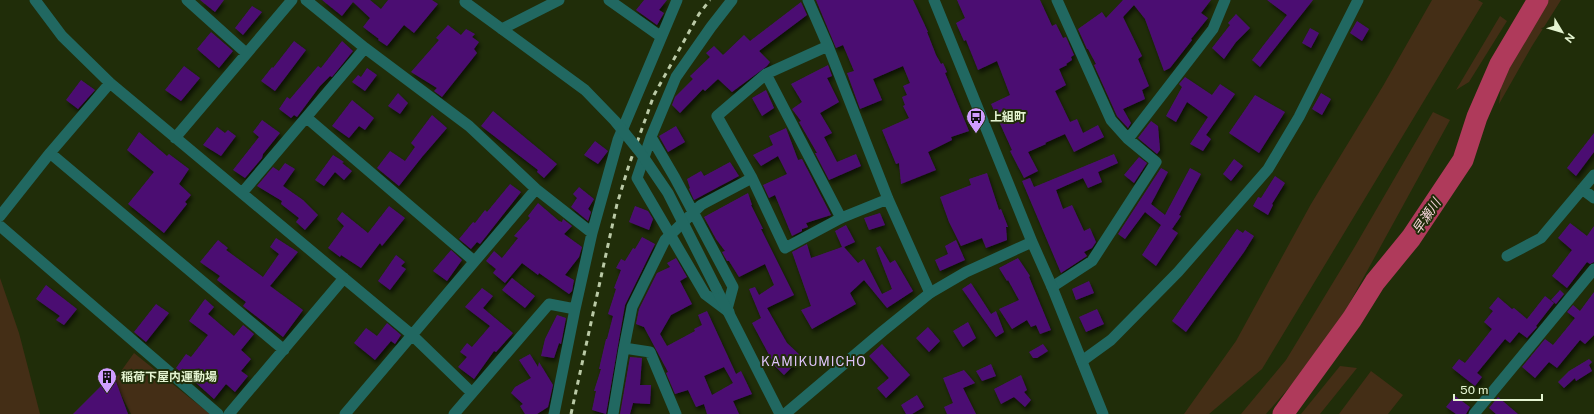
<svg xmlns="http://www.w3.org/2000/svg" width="1594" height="414" font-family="'Public Sans','Noto Sans JP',sans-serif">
<defs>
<filter id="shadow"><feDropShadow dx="2" dy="3.5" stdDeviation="2" flood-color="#0009"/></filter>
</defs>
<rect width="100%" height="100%" fill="#202d09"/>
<path fill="#442e16" d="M1432 0H1478L1483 3 1262 369 1209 414H1184L1236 341 1311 204 1383 86Z
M1547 0H1561L1532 46 1499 104 1502 78 1507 62Z
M1500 16 1507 21 1469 82 1456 90Z
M1433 112 1450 120 1327 344 1266 414H1241L1286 360 1354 248Z
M0 278 19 333 40 414H0Z
M134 353 210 414H131L114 381Z
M1340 366 1357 368 1320 414H1301Z
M1371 371 1403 395 1388 414H1339Z"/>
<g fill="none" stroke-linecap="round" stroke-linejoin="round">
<path stroke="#af3a5b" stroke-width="21" d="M1283 414 1352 319 1375 282 1411 238 1463 160 1477 117 1500 64 1538 0"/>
</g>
<path fill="#4c1072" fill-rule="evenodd" filter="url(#shadow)" d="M200 0H224L215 12Z
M322 0H370L381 9 388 0H432L438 4 414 33 404 25 387 46 378 40 379 39 363 27 370 18 353 2 342 16Z
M644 0H667L659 10 664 13 657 25 636 10Z
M816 0H913L928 32H927L936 55 941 64 943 63 947 72 945 73 969 131 951 137 952 140 928 152 936 170 901 184 899 163 896 164 882 130 909 118 903 106 905 105 902 97 907 95 903 86 910 83 903 66 873 79 882 100 860 109 847 73 854 71 843 45 836 48Z
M957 0H1040L1052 26 1056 24 1063 38 1066 37 1074 55 1071 57 1072 60 1066 64 1067 65 1059 69 1066 85 1055 91 1070 122 1077 119 1083 133 1098 125 1104 137 1074 152 1065 134 1045 143 1046 144 1028 152 1038 171 1024 178 1010 151 1012 150 991 104 1010 95 997 61 978 70 966 40 964 41 956 23 965 18Z
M1123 0H1211L1201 13 1208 18 1191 39 1192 40 1170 68 1164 71 1145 19 1134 5 1123 17 1142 56 1138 59 1149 86 1142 90 1145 99 1123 109 1131 123 1128 128 1117 116 1094 65 1096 64 1088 49H1087L1078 29 1102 12 1106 18Z
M1267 0H1313L1260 67 1252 60 1287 15Z
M801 2 807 15 759 51 770 62 767 66 732 92 718 79 705 91 703 89 680 113 672 105 675 97 693 79 690 76 710 57 706 53 714 46 723 55 744 35 750 41Z
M252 6 262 12 243 35 235 28Z
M1236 14 1250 28 1236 42 1224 59 1212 48 1230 25 1228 23Z
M1357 21 1369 29 1362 41 1350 33Z
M448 25 461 35 466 29 475 34 472 37 479 42 474 49 477 53 442 97 434 91 437 88 411 72 439 40 436 38Z
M1310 28 1319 33 1311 48 1302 43Z
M211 32 233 51 219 68 197 49Z
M294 41 306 50 275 91 261 81 272 67 273 68Z
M342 41 353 51 332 77 330 76 320 86 297 117 294 115 291 118 279 109 287 97 290 99 318 66 321 68Z
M828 65 832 76 827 78 839 102 820 113 832 133 824 137 837 162 856 154 861 166 829 180 815 153H817L799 122 801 121 792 109 802 102 791 84Z
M184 66 200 78 181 101 165 90Z
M367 68 377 75 365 91 352 82 358 75 361 77Z
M1185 77 1212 95 1220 84 1235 94 1206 135 1211 139 1203 151 1190 144 1208 117 1187 102 1176 122 1166 116 1182 87 1179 84Z
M81 80 95 90 78 109 66 100Z
M766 90 774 108 762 116 752 98Z
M398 93 408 103 400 114 388 106Z
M1321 93 1331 99 1322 115 1312 109Z
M1255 95 1285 112 1259 153 1229 133Z
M352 100 374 118 365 130 359 126 349 138 332 126Z
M493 111 557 164 544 178 537 172 538 170 481 126Z
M432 115 447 128 422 157 399 186 377 168 390 151 405 161 415 147 411 143Z
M262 120 280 133 263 154 262 158 245 178 233 170 259 137 253 132Z
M1151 121 1158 126 1160 150 1157 154 1138 138Z
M676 126 685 142 668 152 659 136Z
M217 127 225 133 228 130 236 136 221 156 203 145Z
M786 128 798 160 802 159 831 215 806 223 808 227 802 229V231L792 236 775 195 769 198 763 185 787 174 778 156 761 166 753 155 773 145 769 136Z
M139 132 167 156 169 154 189 169 179 184 191 195 185 202 187 204 164 233 128 204 154 172 127 150Z
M1594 133V152L1576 176 1567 168Z
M595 141 608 151 598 164 584 155Z
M1114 154 1118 163 1098 172 1102 182 1088 188 1083 178 1056 190 1063 209 1072 205 1084 231 1090 228 1096 242 1092 248 1084 252 1087 256 1061 273 1022 181 1030 178 1034 187Z
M333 155 344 162 342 163 352 171 344 180 335 172 324 186 315 180Z
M1139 157 1147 163 1134 183 1124 175Z
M1234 159 1243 166 1231 181 1223 174Z
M730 162 739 176 694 200 689 189 690 188 687 179 701 171 704 176Z
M285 163 295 169 283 186 303 200 318 215 305 230 296 222 299 218 281 204 282 201 257 186 273 167 279 171Z
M1161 168 1168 172 1151 204 1165 215 1190 168 1201 174 1179 215 1181 216 1172 229 1178 233 1156 266 1142 255 1161 225 1145 212 1125 239 1118 234Z
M987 173 999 210 1001 209 1008 227H1006L1007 240 986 248 982 238 961 246 949 222 940 197 971 185 969 179Z
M1275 176 1285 183 1272 204 1273 205 1268 215 1253 206 1258 197 1261 198Z
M510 184 521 192 480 244 477 242 471 249 459 239 473 222 475 223 485 210 487 212Z
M579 187 594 199 588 209 591 212 588 221 571 207 577 198 573 194Z
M748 193 752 205H751L763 229H761L794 295 767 308 787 343 802 357 784 375 775 366 752 323 761 318 749 289 755 287 759 295 774 285 765 264 739 277 729 261H727L722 252 725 251 716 239 704 217Z
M538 203 559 221 562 222 563 219 572 226 564 234 582 247 579 257 565 275 574 280 572 291 569 294 539 273 538 275 522 263 505 283 493 273 496 269 486 261 494 251 502 258 518 238 514 236 530 218 528 216Z
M389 206 405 218 382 246 380 243 361 268 341 255 340 257 328 248 344 226 337 219 342 212 368 233Z
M635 206 648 211 653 219 649 230 629 222Z
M880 213 885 225 869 230 864 218Z
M1570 223 1587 236 1594 226V262L1590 264 1587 262 1567 288 1552 276 1572 250 1558 238Z
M846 225 855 242 844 247 858 263 864 259 882 294 892 289 876 248 880 246 890 263 895 260 913 291 887 308 864 280 850 293 856 304 812 329 801 310 811 306 792 252 807 244 811 258 842 247 835 231Z
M1237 229 1243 233 1245 230 1254 236 1244 252 1186 332 1172 321Z
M642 237 655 244 625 305 606 414 592 410 596 391H594L601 369H599L606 339H607L613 316 608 314 616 289 614 288 621 270 616 268 621 259 625 261 633 248 635 249Z
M276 238 298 252 270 286 303 310 283 337 243 306 246 302 217 280 220 276 200 262 218 240 228 248 226 250 263 277 279 254 270 247Z
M956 240 965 260 940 271 935 260 948 254 945 246Z
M451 250 462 260 447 281 433 271Z
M396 255 405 262 401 266 406 269 390 290 378 281Z
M676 258 687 277 680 281 692 304 671 315 660 334 667 346 695 331 694 329 702 325 698 315 707 311 736 374 741 371 752 394 733 401 739 414H707L704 404 696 407 688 390 675 394 666 373 668 372 644 327 636 324 639 309 657 273 670 267 667 263ZM724 367 733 383 712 395 704 376Z
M1018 258 1030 276 1029 277 1051 330 1040 334 1036 325 1031 327 1027 320 1012 329 999 309 1019 300 1008 280 1007 281 999 268Z
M512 278 535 296 525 308 502 290Z
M1089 281 1094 293 1076 300 1072 289Z
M971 283 991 314 996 311 1004 332 996 337 962 289Z
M46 285 77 309 64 325 56 320 60 316 36 299Z
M482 288 493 296 483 308 513 333 496 352 494 351 474 379 458 367 467 357 460 352 467 343 472 347 490 326 465 307Z
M1560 290 1564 294 1556 304 1551 300Z
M1594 292V335L1585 344 1580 340 1557 368 1549 362 1535 378 1522 367 1545 339 1553 345 1575 318 1567 312 1573 305 1580 311Z
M1545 296 1554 303 1536 326 1537 327 1527 338 1519 332 1510 343 1505 339 1477 373 1482 377 1475 386 1452 368 1459 359 1465 363 1492 329 1484 322 1493 311 1489 308 1498 297 1512 309 1514 308 1527 319Z
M205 299 214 307 208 314 234 336 243 325 254 334 241 350 251 359 241 371 248 376 235 392 226 384 214 399 185 373 184 375 176 368 186 354 191 357 208 335 189 321Z
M156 304 169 313 146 342 134 332Z
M1097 309 1104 324 1086 332 1079 317Z
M557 315 566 318 561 344 559 343 554 358 541 356 545 339Z
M968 322 976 338 963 347 953 331Z
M387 323 401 335 395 344 391 341 375 360 354 343 366 328 377 336Z
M928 327 940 341 929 352 916 338Z
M882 344 910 375 886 398 877 388 889 378 869 356Z
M1043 344 1048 351 1037 358H1033L1029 352Z
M530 354 538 367 539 362 553 385 548 407 537 414H525L520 406 523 404 511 393 515 387 531 378 519 360Z
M630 357 642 358 640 385H651L650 404 633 403 630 414H620Z
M1589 359 1592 362 1589 365 1592 371 1576 381 1575 378 1564 388 1558 382 1569 371Z
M991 364 996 376 982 381 976 371Z
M964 370 975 383 963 388 976 414H947L944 407 953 403 943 378Z
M113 374 128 414H73Z
M1021 375 1027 390 1024 392 1031 400 1025 407 1014 397 1001 404 994 389Z
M917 395 924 407 912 414H906L901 405Z
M1455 396 1470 407 1466 414H1456L1446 407Z
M1498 397 1518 414H1496L1489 408Z"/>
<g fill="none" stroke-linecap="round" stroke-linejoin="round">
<path stroke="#216861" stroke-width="11" d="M35 0 62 36 110 83 412 335 472 393
M187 0 246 53
M306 0 365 48 469 126 536 189 592 233
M609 0 660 36
M808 0 828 46 888 199 930 293
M502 29 559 0
M828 46 766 74 717 116 752 178 785 248 841 218 888 199
M766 74 841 218
M307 118 474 261
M651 137 676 77 711 27 732 0
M175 138 292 0
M1128 139 1213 29 1225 0
M50 153 284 350
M1582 189 1594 198
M242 193 365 48
M0 216 50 153 110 83
M0 226 218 414
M1507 256 1541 238 1594 175
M1052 287 1092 261 1156 162 1128 139 1111 120 1057 0
M727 309 733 287 675 178 651 137 637 178 705 294 729 312
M624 348 632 307 665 240 701 205 752 178
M1082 361 1111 340 1178 272 1268 169 1299 117 1358 0
M229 414 344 278
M345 414 536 189
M454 414 549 304 575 309
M554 414 575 309 592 233 618 140 677 0
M613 414 624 348 650 352 676 414
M1474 414 1594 269"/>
<path stroke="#216861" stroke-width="11" d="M934 0 1032 242 1052 287 1103 414
M716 288 780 414
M785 414 883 331 930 293 966 272 1032 242"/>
<path stroke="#bbcaa7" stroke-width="3" stroke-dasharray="5 5" stroke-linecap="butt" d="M571 414 617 204 629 165 654 95 699 14 710 0"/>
<path stroke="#216861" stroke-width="11" d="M465 2 585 90 615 121 640 152 668 193 716 288"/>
</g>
<defs>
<g id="bus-pin" transform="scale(1)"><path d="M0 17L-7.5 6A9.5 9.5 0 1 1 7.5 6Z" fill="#d09dff" stroke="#202d09"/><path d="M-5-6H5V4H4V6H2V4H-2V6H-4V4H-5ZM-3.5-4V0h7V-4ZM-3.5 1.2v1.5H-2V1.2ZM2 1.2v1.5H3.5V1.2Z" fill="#111"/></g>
<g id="building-pin" transform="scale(1)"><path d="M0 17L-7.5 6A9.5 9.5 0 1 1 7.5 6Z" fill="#d09dff" stroke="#202d09"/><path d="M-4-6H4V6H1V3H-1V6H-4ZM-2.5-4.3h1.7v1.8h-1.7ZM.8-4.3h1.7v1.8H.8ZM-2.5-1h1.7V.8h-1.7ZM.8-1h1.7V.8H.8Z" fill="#111"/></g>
</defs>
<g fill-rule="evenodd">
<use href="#bus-pin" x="976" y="117"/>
<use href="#building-pin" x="107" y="377"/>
</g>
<g text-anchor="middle" stroke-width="4" stroke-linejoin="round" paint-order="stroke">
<g font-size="12" font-weight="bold" fill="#e4f4d1" stroke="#202d09" text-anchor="start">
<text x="990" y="121">上組町</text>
<text x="121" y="381">稲荷下屋内運動場</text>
</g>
<g font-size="13" font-style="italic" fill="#f7d6db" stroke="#202d09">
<text transform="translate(1426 216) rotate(-56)" y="5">早瀬川</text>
</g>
<g font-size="13" letter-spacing="1" fill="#dfc4fb" stroke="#202d09">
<text x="814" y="366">KAMIKUMICHO</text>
</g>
</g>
<g transform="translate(1562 32) rotate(128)" stroke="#202d09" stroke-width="3" paint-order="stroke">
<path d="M0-3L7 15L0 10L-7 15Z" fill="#e4f4d1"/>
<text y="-6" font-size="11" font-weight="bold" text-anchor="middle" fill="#e4f4d1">N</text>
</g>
<path d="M1454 394v6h88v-6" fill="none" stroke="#e4f4d1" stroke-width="2"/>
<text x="1460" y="394" font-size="12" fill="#e4f4d1" stroke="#202d09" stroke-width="3" paint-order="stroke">50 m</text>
</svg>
